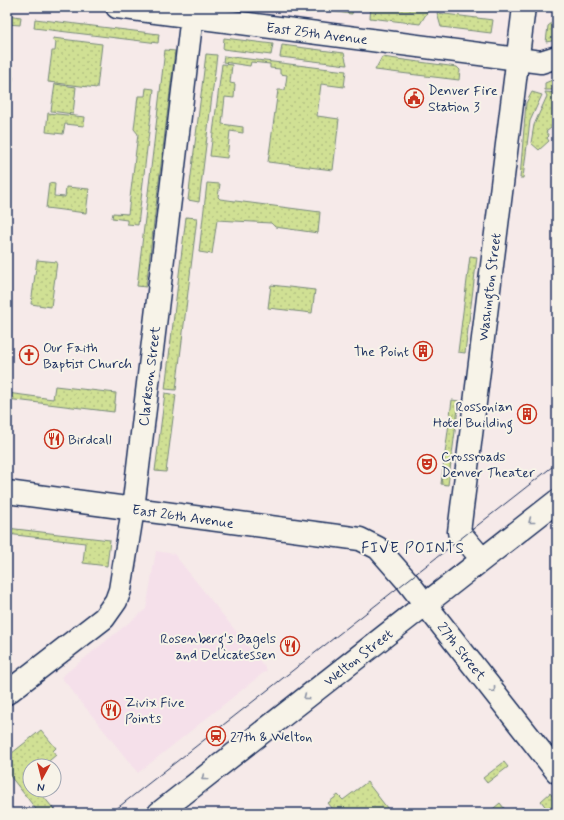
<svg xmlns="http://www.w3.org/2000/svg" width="564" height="820" font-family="Mynerve,sans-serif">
<defs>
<pattern id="green-dots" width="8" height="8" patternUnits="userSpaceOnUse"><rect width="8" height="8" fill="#d0e094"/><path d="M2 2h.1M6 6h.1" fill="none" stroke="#b2c082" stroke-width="1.8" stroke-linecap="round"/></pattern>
</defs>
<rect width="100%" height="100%" fill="#f6eae9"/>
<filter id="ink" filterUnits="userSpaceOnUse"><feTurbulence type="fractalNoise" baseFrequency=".025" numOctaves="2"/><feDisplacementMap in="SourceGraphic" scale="8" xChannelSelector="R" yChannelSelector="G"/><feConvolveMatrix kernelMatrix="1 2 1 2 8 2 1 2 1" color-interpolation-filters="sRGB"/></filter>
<g filter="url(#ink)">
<path fill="#f5e0ea" d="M156 551 174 554 267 670 138 773 61 677 146 609Z"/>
<path fill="url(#green-dots)" stroke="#768879" d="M295 7H353L352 14Z
M371 7H392L428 11 420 24 370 18Z
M437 13 493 20 491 33 441 27Z
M7 15 21 17 20 25 7 24Z
M35 19 159 34 158 43 34 28Z
M557 19V40L546 42 548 26Z
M53 38 102 44 97 88 48 82 52 51H55L56 42 53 41Z
M224 38 273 44 271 55 223 49Z
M282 45 344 53 347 65 280 57Z
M165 50 175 51 146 287 137 286Z
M206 54 217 55 199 202 188 200Z
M224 56 346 71 344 87 321 84 317 116 339 119 333 170 268 162 278 90H285L287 75 280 74V69L270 68V64L251 62 250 66 223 62Z
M382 57 457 67 460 70 459 80 375 70Z
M222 64 232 65 230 83 235 84 234 98 225 97 222 124 243 127V133L230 131 227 158 210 156Z
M7 76 13 77 7 128Z
M557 78V90H545V83Z
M55 84 76 87 73 114 51 111Z
M146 88 154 89 138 225 127 224V220L112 218 113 213 128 214 138 134 134 129 138 96H145Z
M532 92 542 95 530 121 523 178H520L526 103Z
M545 92 557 93V123L546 132 549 136 547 138 549 141 539 150 531 143 534 125 547 96Z
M48 113 85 117 84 126 65 124 63 134 46 132Z
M49 183 55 184 54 196 65 197 66 187 89 189 86 213 46 208Z
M207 183 220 184 218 197 220 199 320 212 318 233 275 227 271 223 217 220 212 254 199 252Z
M186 217 197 218 176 390 165 389Z
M470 256 477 257 465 353 458 352Z
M37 260 57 262 51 307 31 304Z
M271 285 315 290 312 313 268 308Z
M55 386 116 393 114 412 7 399V393L53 399Z
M165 393 176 395 166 472 155 471Z
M452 400 459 401 448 485 441 484Z
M7 528 110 540 107 566 83 563 85 543 7 534Z
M41 730 56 748 53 751 56 755 43 766H30L28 778 30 790H38L57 813H39L7 772V757Z
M504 762 508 767 487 783 483 778Z
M367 782 391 813H336L328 803 338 795 343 800Z
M550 793 557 802V813H550L541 801Z
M500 803 508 813H488Z"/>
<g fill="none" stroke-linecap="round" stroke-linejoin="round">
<g stroke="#1b2f5e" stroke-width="25">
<path id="minor" d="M117 7 541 62 557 57
M7 693 104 618 116 601 120 590 133 509 193 7"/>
</g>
<g stroke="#1b2f5e" stroke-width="25">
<path id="tertiary" d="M7 492 360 539 378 548 407 581 557 772
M482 559 459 532 524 7
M159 813 557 501"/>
</g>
<use href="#minor" stroke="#f7f3e8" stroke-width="22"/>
<use href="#tertiary" stroke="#f7f3e8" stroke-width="22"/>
<path stroke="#1b2f5e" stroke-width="1" d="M111 813 557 463"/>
</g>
<defs><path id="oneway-chevron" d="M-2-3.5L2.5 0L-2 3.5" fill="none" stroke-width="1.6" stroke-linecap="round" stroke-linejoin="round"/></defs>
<g stroke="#8991a3">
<use href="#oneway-chevron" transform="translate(531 521) rotate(142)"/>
<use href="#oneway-chevron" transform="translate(493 690) rotate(52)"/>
<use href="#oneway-chevron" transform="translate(306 697) rotate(142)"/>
<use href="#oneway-chevron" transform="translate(204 778) rotate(142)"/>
</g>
</g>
<defs>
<g id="civic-ring" transform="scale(1)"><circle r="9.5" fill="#f7f3e8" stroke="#c8321e" stroke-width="1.5"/><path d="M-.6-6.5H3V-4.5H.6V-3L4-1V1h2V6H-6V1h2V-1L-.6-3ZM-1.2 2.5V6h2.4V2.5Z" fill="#c8321e"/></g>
<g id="building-ring" transform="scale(1)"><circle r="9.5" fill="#f7f3e8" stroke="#c8321e" stroke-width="1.5"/><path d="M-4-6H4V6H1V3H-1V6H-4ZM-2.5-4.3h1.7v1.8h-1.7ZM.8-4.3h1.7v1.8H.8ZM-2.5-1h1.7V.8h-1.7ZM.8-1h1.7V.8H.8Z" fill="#c8321e"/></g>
<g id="church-ring" transform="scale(1)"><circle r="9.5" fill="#f7f3e8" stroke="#c8321e" stroke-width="1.5"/><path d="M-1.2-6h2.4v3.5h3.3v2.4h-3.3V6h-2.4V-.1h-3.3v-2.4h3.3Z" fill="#c8321e"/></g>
<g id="restaurant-ring" transform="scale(1)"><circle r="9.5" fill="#f7f3e8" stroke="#c8321e" stroke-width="1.5"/><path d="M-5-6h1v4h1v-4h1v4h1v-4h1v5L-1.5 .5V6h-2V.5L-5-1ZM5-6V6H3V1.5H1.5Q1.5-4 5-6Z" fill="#c8321e"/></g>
<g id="theatre-ring" transform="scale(1)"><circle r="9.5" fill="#f7f3e8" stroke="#c8321e" stroke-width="1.5"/><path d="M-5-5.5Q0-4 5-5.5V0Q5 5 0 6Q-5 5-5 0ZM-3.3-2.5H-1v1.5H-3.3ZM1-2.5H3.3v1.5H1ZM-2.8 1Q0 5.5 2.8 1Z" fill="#c8321e"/></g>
<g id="station-ring" transform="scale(1)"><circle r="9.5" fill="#f7f3e8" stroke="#c8321e" stroke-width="1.5"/><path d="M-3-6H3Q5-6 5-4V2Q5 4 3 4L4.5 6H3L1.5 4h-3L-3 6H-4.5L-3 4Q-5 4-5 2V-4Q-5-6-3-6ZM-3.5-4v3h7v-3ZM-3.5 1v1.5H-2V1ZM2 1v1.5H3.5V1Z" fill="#c8321e"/></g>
</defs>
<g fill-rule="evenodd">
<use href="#civic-ring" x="414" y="98"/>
<use href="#building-ring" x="423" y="351"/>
<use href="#church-ring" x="29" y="355"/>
<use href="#building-ring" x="527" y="414"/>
<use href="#restaurant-ring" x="54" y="439"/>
<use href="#theatre-ring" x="427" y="464"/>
<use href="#restaurant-ring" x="290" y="646"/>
<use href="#restaurant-ring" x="111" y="710"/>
<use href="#station-ring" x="216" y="736"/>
</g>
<g text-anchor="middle" stroke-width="4" stroke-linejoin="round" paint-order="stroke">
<g font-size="14" fill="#1b2f5e" stroke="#f7f3e8">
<text transform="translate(317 33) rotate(7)" y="5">East 25th Avenue</text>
<text transform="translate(489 287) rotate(-83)" y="5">Washington Street</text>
<text transform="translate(149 376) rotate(-83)" y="5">Clarkson Street</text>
<text transform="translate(183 516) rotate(8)" y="5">East 26th Avenue</text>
<text transform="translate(462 651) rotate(52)" y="5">27th Street</text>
<text transform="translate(358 657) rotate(-38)" y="5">Welton Street</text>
</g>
<g font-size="14" fill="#1b2f5e" stroke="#f7f3e8" text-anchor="start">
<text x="428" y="95">Denver Fire<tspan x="428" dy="16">Station 3</tspan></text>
<text x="43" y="352">Our Faith<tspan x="43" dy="16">Baptist Church</tspan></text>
<text x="409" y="356" text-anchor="end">The Point</text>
<text x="513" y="411" text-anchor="end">Rossonian<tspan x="513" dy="16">Hotel Building</tspan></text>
<text x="68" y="444">Birdcall</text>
<text x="441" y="461">Crossroads<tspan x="441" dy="16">Denver Theater</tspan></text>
<text x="276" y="643" text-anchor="end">Rosenberg's Bagels<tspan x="276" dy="16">and Delicatessen</tspan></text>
<text x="125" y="707">Zivix Five<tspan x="125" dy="16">Points</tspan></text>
<text x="230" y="741">27th &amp; Welton</text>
</g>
<g font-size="15" letter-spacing="1" fill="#1b2f5e" stroke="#f7f3e8">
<text x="413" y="553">FIVE POINTS</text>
</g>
</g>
<rect width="564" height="820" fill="none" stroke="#f7f3e8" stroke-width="24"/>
<rect x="12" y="12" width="540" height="796" fill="none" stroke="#1b2f5e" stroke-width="1.5" filter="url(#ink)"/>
<g transform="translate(42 778) rotate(187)"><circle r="19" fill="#f7f3e8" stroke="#9fa5b1"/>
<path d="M0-3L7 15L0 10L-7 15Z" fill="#c8321e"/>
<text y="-6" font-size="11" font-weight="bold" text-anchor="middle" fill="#1b2f5e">N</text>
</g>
</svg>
